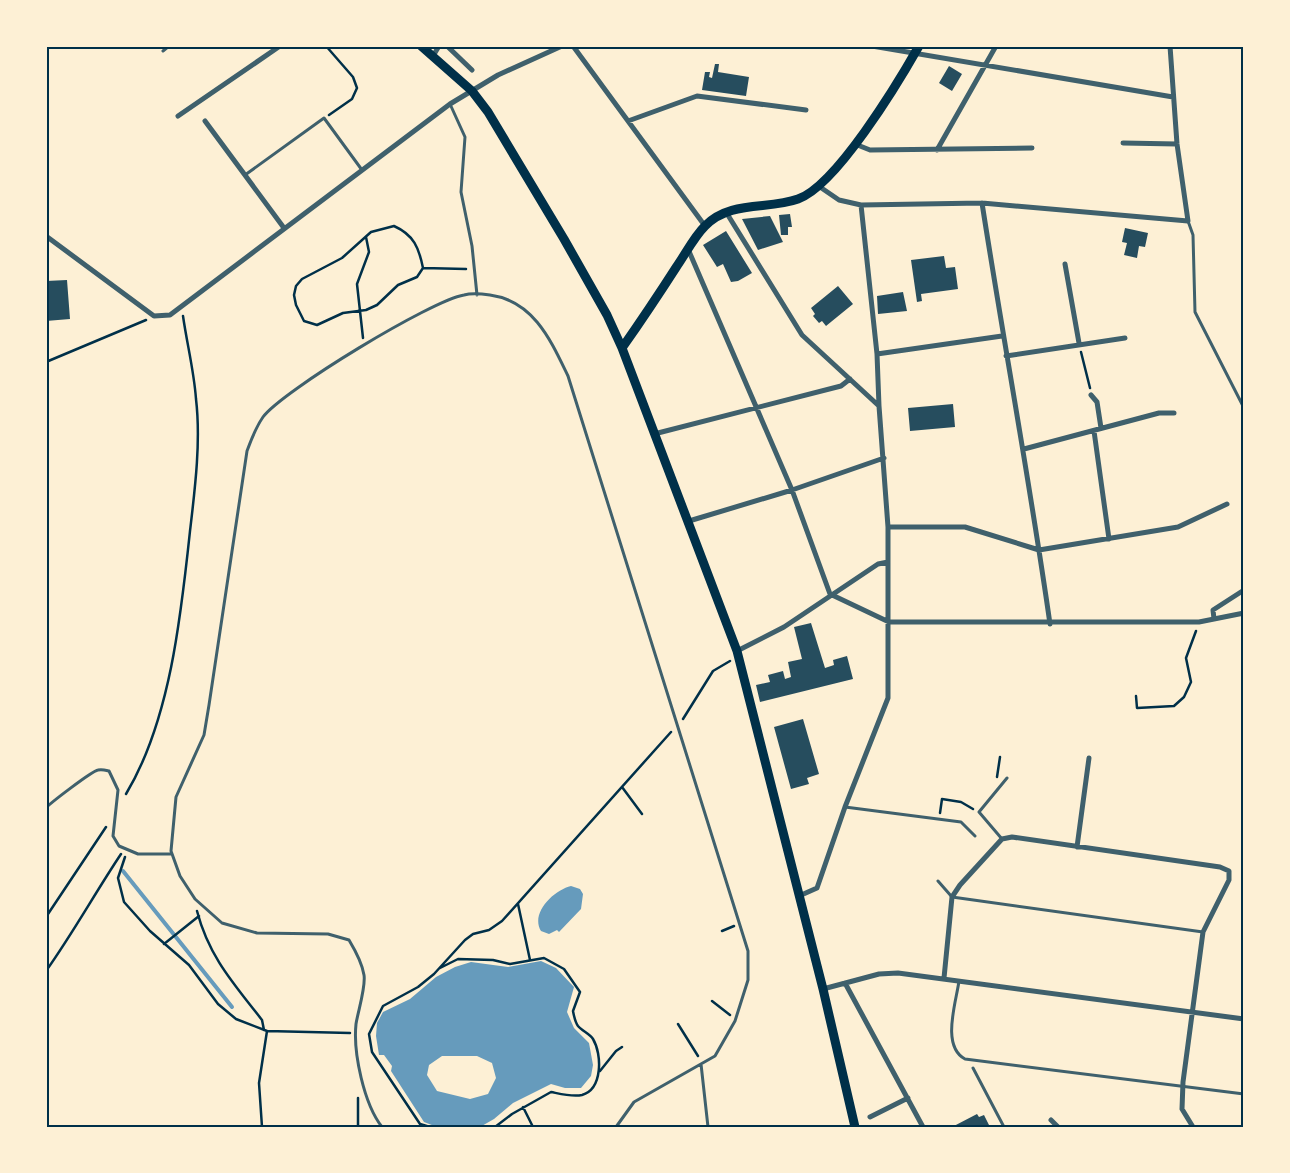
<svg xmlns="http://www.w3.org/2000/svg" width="1290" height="1173" font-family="'Work Sans',sans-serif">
<rect width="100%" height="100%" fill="#fdf0d5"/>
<path fill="#669bbc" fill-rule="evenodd" d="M571 886 580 889 583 894 581 909 559 932 557 930 549 934 541 931C530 913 554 890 571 886Z
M541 961 556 968 574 987 567 1012 574 1028 589 1043 593 1065 591 1076 581 1088H565L551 1084 513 1103 494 1119 480 1127H437L424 1122 391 1071 392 1066 384 1055H379L376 1036 377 1023 383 1012 410 999 436 977 455 967 471 962 508 967ZM442 1056H477L492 1063 496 1078 488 1094 470 1099 437 1091 427 1075 429 1065Z"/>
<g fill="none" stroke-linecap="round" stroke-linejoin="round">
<path stroke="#669bbc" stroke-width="4" d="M123 871 232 1007"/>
</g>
<path fill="#264d5e" d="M715 64H719L718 72 749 77 746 96 702 90 705 72H710L709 77 712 78Z
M949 66 962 74 952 91 939 83Z
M790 214 792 227H788V235H781L779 215Z
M770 216 783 242 758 250 742 219Z
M1125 228 1148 233 1145 247 1139 246 1137 258 1124 255 1127 243 1122 242Z
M726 231 752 273 738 281 731 282 723 264 717 267 703 245Z
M944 256 946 268 955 267 958 289 921 294 922 301 917 302 911 260Z
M67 280 70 319 46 321V281Z
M838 286 853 304 826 326 822 321 819 323 813 316 815 314 811 308Z
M903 292 907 311 878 314 877 296Z
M953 404 955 427 910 431 908 408Z
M811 623 825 668 834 665 833 660 847 656 853 679 760 702 756 685 770 682 768 675 783 671 785 679 791 677 788 662 802 659 794 627Z
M803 719 819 774 807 778 809 784 791 789 774 727Z
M977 1114 979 1117 984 1115 990 1127H952Z"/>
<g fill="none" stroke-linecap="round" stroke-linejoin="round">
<path stroke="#003049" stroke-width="2.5" d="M326 46 353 77 357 88 352 99 329 115
M394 226C414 235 419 248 423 268L417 277 398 285 377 305 366 310 343 313 317 325 304 321 296 305 294 295 296 286 302 279 342 258 371 232Z
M423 268 466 269
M363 338 357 284 369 252 366 237
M1081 352 1090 388
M46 362 146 320
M1136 696 1137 708 1174 706 1184 697 1191 682 1186 658 1196 631
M683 719 713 671 730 661
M997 777 1000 757
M622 787 642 814
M126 794C170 721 181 616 190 531 195 489 201 441 196 399 194 371 187 344 183 316
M940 813 942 799 961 802 973 809
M125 857 118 878 124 902 150 931 189 965 218 1004 236 1019 267 1031
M518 904 530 960
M197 911C209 957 234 984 262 1020L264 1030
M46 917 106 827
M722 931 734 926
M164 944 199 916
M440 968 458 959 493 960 510 964 544 958 564 969 580 992 573 1011C574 1016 575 1022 578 1026 582 1031 590 1034 593 1039 602 1054 603 1089 582 1095 572 1097 561 1094 551 1092L512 1114 495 1127
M46 971C73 933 95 893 121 854
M712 1001 730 1015
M678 1024 698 1056
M600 1071 616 1051 622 1047
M523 1107 533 1127
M262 1127 259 1083 267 1031 350 1033
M358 1127V1098
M430 1127 420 1124 372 1052 369 1034 383 1006 418 987 434 974 465 940 473 934 489 930 502 921 671 732"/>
<path stroke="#3f606c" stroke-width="3" d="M163 51 169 46
M450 104 465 137 461 192 472 246 477 295
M245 175 324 118 362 170
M1188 221 1193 235 1195 312 1244 408
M845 807 961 822 975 836
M46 808C49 804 92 771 98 770 102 769 105 770 109 771L118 790 113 836 119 846 138 854H172
M1002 839 979 812 1007 778
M938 881 952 897 1203 932
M959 981C956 1003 941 1046 965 1059L1244 1094
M701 1064 708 1127
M973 1068 1004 1127
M382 1127C364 1104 353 1053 356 1024 358 1011 366 987 364 975 362 962 355 950 349 940L328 934 257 933 222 923 195 899 180 876 171 851 176 797 204 735 209 705 247 451C251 440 256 427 263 417 282 391 432 300 464 295 471 293 483 294 490 295 534 301 551 341 568 376L748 951V980L735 1021 715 1056 634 1102 616 1127"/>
<path stroke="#3f606c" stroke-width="5" d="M447 46 472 70
M573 46 705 226
M872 46 1173 97
M433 56 439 46
M178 116 280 46
M205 121 284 228
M628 121 697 96 806 110
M1123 143 1177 144
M855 144 870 150 1032 148
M937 150 996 46
M820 187 839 200 861 205 982 203 1188 221 1177 144 1170 46
M982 203C1004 344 1030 483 1050 624
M861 205 877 354 879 406
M726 212 802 335 879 406 888 527V698L845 807 817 888 799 896
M46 236 154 316 170 315 450 104 498 75 562 46
M688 249 792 490 830 594 889 622H1199L1244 613
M1065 264 1079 343
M877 354 1002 336
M1006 356 1125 338
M1091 395 1097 402 1101 428
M1094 431 1109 539
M654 434 841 386 850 379
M1024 449 1159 413H1174
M689 521 792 490 884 458
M888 527H965L1039 550 1178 527 1227 504
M1214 619 1213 610 1244 590
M737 651 784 627 878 564 888 562
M1077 847 1089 758
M944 978 952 897 960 885 1002 839 1012 837 1220 867 1229 871V880L1203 932 1183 1082 1182 1109 1193 1127
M845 983 923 1127
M823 989 879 974 898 973 1244 1019
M870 1117 908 1098
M1051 1120 1058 1127"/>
<path stroke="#003049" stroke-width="9" d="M421 46 472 91 488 112 564 239 607 315 622 348 737 651 823 989 855 1127
M622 348C641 321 659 294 677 266 686 253 694 237 705 226 730 200 768 210 798 199 836 186 898 83 919 46"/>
</g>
<rect width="1290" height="1173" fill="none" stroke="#fdf0d5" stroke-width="95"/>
<rect x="48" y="48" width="1194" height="1078" fill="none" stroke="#003049" stroke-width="2"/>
</svg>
